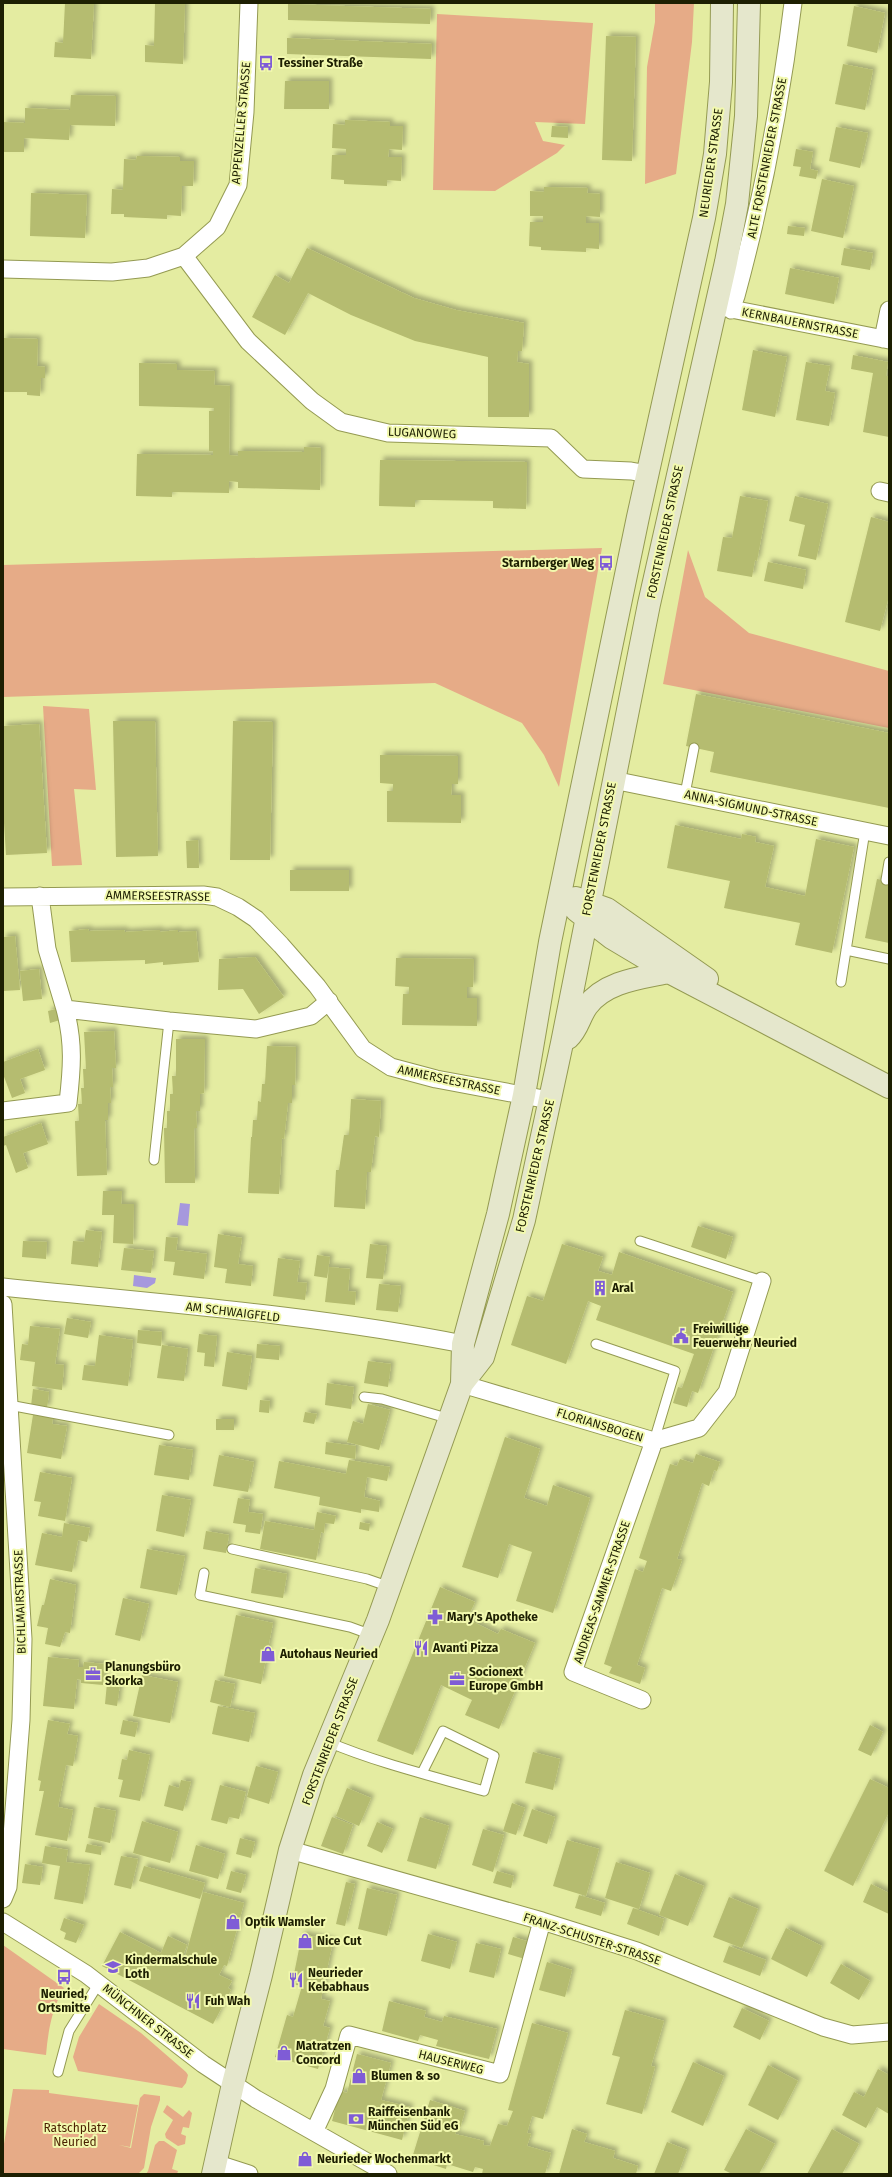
<svg xmlns="http://www.w3.org/2000/svg" width="892" height="2177" font-family="'Fira Sans',sans-serif">
<defs>
<filter id="shadow"><feDropShadow dx="3.5" dy="-3.5" stdDeviation="2" flood-color="#0004"/></filter>
</defs>
<rect width="100%" height="100%" fill="#e4eca1"/>
<path fill="#e6ab87" d="M655 3H694L692 42 676 174 645 184 647 67 655 22Z
M437 14 593 23 585 124 535 122 543 141 565 145 557 153 495 191 433 190Z
M602 548 559 787 544 755 522 723 435 683 3 697V565Z
M688 550 705 597 749 633 889 671V728L663 684Z
M43 706 89 709 96 790 74 789 82 865 52 866Z
M3 1945 64 1988C52 2008 48 2031 46 2055L3 2049Z
M99 2004 141 2033 186 2072 188 2075 186 2083 182 2088 78 2071 73 2057 79 2037Z
M13 2089 49 2090V2093L138 2105 130 2147 119 2145 131 2148 140 2098 144 2094 160 2096V2100L151 2127 144 2168 138 2174H3V2150Z
M167 2105 183 2117 189 2110 192 2113 189 2128 183 2127 181 2134 186 2136 185 2144 178 2146 166 2138 165 2134 173 2120 163 2112Z
M159 2141H164L177 2150 172 2169 178 2171 177 2174H146L148 2171 155 2145Z"/>
<path fill="#a698dd" d="M180 1203 190 1204 188 1226 177 1225Z
M134 1275 156 1278 155 1283 147 1288 133 1286Z"/>
<path fill="#b5bc6f" filter="url(#shadow)" d="M65 3H94L91 59 54 57 55 42 63 43Z
M155 3H185L183 64 145 62V45L154 46Z
M288 4 431 9 430 24 288 20Z
M854 6 885 13 877 53 847 46Z
M606 36 636 37 632 161 602 160Z
M287 38 432 44 431 59 287 54Z
M843 64 873 70 865 110 835 104Z
M285 81H329V109H284Z
M71 95 116 96 115 126 70 125 69 140 24 138V152H3V122L25 123V108L70 110Z
M345 120 390 122V126H403L402 150 389 149 388 157H402L401 181 387 180V186L344 184V180L331 179 332 155H346V149L332 148 333 124 345 125Z
M552 126 568 127V138L551 137Z
M836 127 868 133 860 168 829 161Z
M796 149 813 152 810 169 818 171 816 179 799 176 801 167 793 166Z
M137 156 180 157V161H194L193 186H182L181 216 167 215V219L124 217V214H111L112 189 123 190 124 159 136 160Z
M822 179 854 186 843 238 811 231Z
M544 187 588 188 587 193 600 194V217L586 216V223H599V249L586 248V252L541 250V247L529 246 530 222H543V216H530V191L544 192Z
M31 193 87 195 85 238 30 236Z
M788 226 805 228 804 236 787 234Z
M307 248 414 298 456 310 524 323 522 351H518L517 362 529 364V417H488V357L415 341 351 315 308 293 285 335 252 317 275 275 289 283Z
M844 248 873 253 870 270 841 265Z
M790 268 839 278 834 304 785 294Z
M3 338 38 339 37 366 45 367V378H41L40 396 27 395V392H3Z
M753 350 787 357 775 417 742 410Z
M853 355 888 362 886 376H889V437L863 432 873 373 851 369Z
M806 362 830 366 825 391 835 393 829 426 796 420Z
M139 363 177 364V370L215 371 214 385 230 386 229 455 238 456V451L304 452V447L321 448 320 490 238 488V482L229 481V493L172 492V497L136 496 137 454 213 455V451H209V411H214V408L139 406Z
M380 460 527 462 526 509 493 508V501L428 500H415V507L379 506Z
M740 496 768 501 757 561 755 560 752 577 717 571 723 537 732 538Z
M795 496 828 504 816 560 798 556 805 525 789 521Z
M871 517 889 522V596L880 631 845 622Z
M768 562 806 570 803 589 764 581Z
M696 694 889 733V808L710 772 714 752 686 746Z
M113 721H155L158 856 116 857Z
M233 721 273 722 270 860H230Z
M39 724 47 853 6 855 3 807V726Z
M380 755 458 756V784H452L451 795H461V823L387 822V791H393V784L380 783Z
M675 825 741 839 742 834 756 837 755 842 774 846 765 887 805 896 816 839 854 847 832 953 795 945 800 923 724 908 730 881 667 868Z
M198 840 199 868H187L186 841Z
M290 870H349V891H290Z
M877 879 889 881V943L865 938Z
M88 929 89 931 124 930 125 932 160 930V932L178 930V932L196 931 199 962 163 965V962L145 964V960L71 962 69 931Z
M15 936 20 990 3 991V937Z
M255 957 284 997 259 1014 243 989 218 990 219 959Z
M396 958 474 959 473 987H467V998H477V1026L402 1025 403 994H409V987L395 986Z
M39 969 42 999 23 1001 20 971Z
M56 1009 60 1020 50 1023 48 1011Z
M114 1031 116 1068H112L113 1087H110L111 1103H108V1120H105L107 1175 77 1176 75 1121H79L78 1104H82L81 1088H84L83 1069H86L84 1032Z
M176 1039H205L204 1093 200 1094V1111H196L197 1128H194L195 1183H165L164 1128H167V1111H170V1094H173L172 1076H176Z
M267 1046 296 1047 295 1085H292V1103H288L284 1139 282 1138 279 1194 248 1193 251 1137H252L253 1120H257L258 1101 261 1102 262 1084H265Z
M38 1049 45 1070 20 1079 25 1093 12 1098 3 1074V1062Z
M351 1099 381 1101 379 1137 375 1136 371 1172H367L365 1209 334 1207 336 1170H339L344 1135H349Z
M41 1123 48 1144 23 1153 28 1168 16 1173 6 1145 3 1146V1137Z
M103 1191H122L121 1204H134L133 1244 113 1243 114 1215H102Z
M698 1226 733 1237 726 1259 691 1247Z
M86 1230 102 1232 98 1267 71 1264 73 1241 84 1242Z
M218 1234 242 1238 238 1264 253 1266 251 1286 225 1283 227 1269 214 1267Z
M166 1237 178 1238 176 1250 207 1254 204 1279 173 1275 175 1262 164 1261Z
M23 1241 47 1242 46 1259 22 1257Z
M370 1244 387 1246 383 1279 366 1278Z
M562 1244 603 1257 598 1271 612 1275 619 1252 733 1292 698 1393 692 1391 687 1407 673 1403 678 1387 682 1388 694 1354 596 1320 601 1306 588 1301 566 1364 511 1345 527 1296 543 1301Z
M124 1248 154 1251 151 1273 121 1270Z
M317 1255 330 1257 327 1278 314 1276Z
M278 1258 300 1261 297 1282 307 1283 305 1300 273 1296Z
M329 1267 350 1269 348 1291 356 1292 355 1305 325 1302Z
M379 1284 401 1286 398 1312 376 1310Z
M67 1318 91 1322 88 1338 64 1334Z
M30 1326 60 1329 55 1364 64 1365 62 1390 32 1386 35 1362 20 1360 22 1344 28 1345Z
M138 1330 162 1332 161 1346 137 1343Z
M199 1334 217 1336 214 1367 204 1366 205 1353 197 1352Z
M99 1335 133 1340 128 1386 82 1380 84 1365 95 1366Z
M257 1344 280 1346 279 1360 256 1358Z
M162 1345 188 1349 184 1381 157 1378Z
M227 1352 252 1356 247 1390 222 1386Z
M368 1361 391 1364 388 1387 364 1383Z
M327 1383 354 1387 351 1409 325 1405Z
M33 1389 49 1392 47 1409 31 1406Z
M260 1400 270 1401 269 1413 259 1412Z
M368 1404 390 1410 379 1450 347 1442 353 1421 363 1424Z
M305 1412 317 1414 314 1424 303 1422Z
M33 1415 53 1418 52 1424 67 1426 61 1459 27 1453Z
M216 1419H234V1430H216Z
M505 1437 540 1449 524 1498 547 1506 553 1485 590 1498 553 1613 516 1601 532 1552 509 1544 498 1578 462 1567Z
M326 1442 356 1446 355 1459 325 1454Z
M159 1445 193 1450 189 1480 154 1475Z
M696 1454 720 1462 717 1471 714 1470 709 1486 702 1483 677 1559 682 1560 671 1591 662 1588 637 1665 645 1668 640 1684 609 1673 612 1667 604 1664 635 1569 643 1572 647 1561 639 1558 670 1464 677 1466 680 1459 693 1463Z
M219 1455 254 1462 248 1492 213 1486Z
M349 1460 390 1467 387 1481 367 1477 364 1497 380 1501 379 1512 361 1509V1513L319 1505 320 1497 274 1488 279 1461 346 1474Z
M40 1472 72 1478 65 1521 38 1516 41 1502 34 1501Z
M162 1495 191 1500 184 1537 156 1531Z
M238 1498 250 1500 248 1512 263 1514 260 1534 245 1532 246 1525 233 1523Z
M317 1512 336 1516 334 1524 325 1523 324 1533 321 1532 316 1560 260 1549 265 1521 314 1530Z
M360 1522 370 1524 369 1531 359 1529Z
M64 1523 90 1528 87 1542 78 1540 72 1572 35 1565 42 1533 62 1537Z
M206 1531 229 1535 226 1553 203 1549Z
M147 1549 185 1556 177 1595 140 1588Z
M255 1568 287 1574 283 1598 251 1593Z
M50 1579 76 1585 70 1633 65 1632 60 1647 45 1644 48 1628 37 1626 42 1605H44Z
M440 1587 475 1602 467 1619 498 1634 501 1629 535 1643 499 1729 465 1715 472 1700 441 1685 413 1755 377 1741Z
M123 1598 149 1604 140 1641 115 1635Z
M236 1615 273 1623 261 1684 224 1676Z
M48 1657 79 1660 78 1667H83L84 1662 105 1664 103 1685 81 1683V1680L77 1679 74 1709 43 1706Z
M142 1675 178 1682 170 1723 133 1716Z
M215 1680 235 1684 230 1707 210 1702Z
M107 1683 120 1684 117 1706 105 1704Z
M218 1706 255 1713 249 1742 212 1734Z
M48 1720 70 1724 67 1734 78 1736 73 1766 66 1765 58 1807 73 1810 67 1841 35 1835 44 1791H39L41 1781 38 1780Z
M123 1720 138 1723 135 1737 120 1734Z
M870 1725 883 1732 871 1756 858 1750Z
M129 1750 150 1755 140 1801 119 1797 123 1780 118 1779 122 1759 127 1760Z
M533 1752 560 1759 553 1790 525 1783Z
M256 1766 278 1772 269 1804 247 1797Z
M870 1779 889 1788V1812L853 1886 824 1871Z
M181 1780 191 1782 183 1811 164 1806 169 1785 179 1788Z
M220 1785 246 1792 239 1819 229 1817 227 1824 211 1820Z
M347 1788 371 1798 359 1826 336 1816Z
M512 1803 525 1808 516 1835 503 1831Z
M94 1807 116 1811 110 1843 88 1838Z
M532 1809 555 1817 547 1844 523 1836Z
M332 1817 353 1825 343 1854 321 1846Z
M420 1817 449 1826 436 1869 407 1861Z
M142 1821 178 1832 170 1863 133 1853Z
M377 1822 393 1829 382 1853 367 1846Z
M483 1829 504 1835 493 1872 472 1865Z
M240 1838 255 1842 251 1858 236 1854Z
M567 1840 599 1849 586 1896 553 1886Z
M87 1844 102 1847 101 1855 85 1852Z
M196 1845 225 1854 218 1879 189 1871Z
M45 1846 68 1850 66 1862 90 1865 83 1904 54 1899 60 1866 42 1863Z
M121 1856 138 1859 131 1889 114 1885Z
M616 1862 650 1873 639 1909 605 1898Z
M25 1864 43 1867 40 1885 22 1883Z
M144 1866 205 1883 200 1899 139 1881Z
M231 1871 246 1875 241 1893 226 1889Z
M497 1871 514 1876 511 1888 493 1883Z
M675 1874 704 1886 688 1926 659 1915Z
M346 1882 355 1884 345 1926 336 1924Z
M871 1884 889 1893V1914L863 1902Z
M367 1888 397 1895 387 1936 358 1929Z
M203 1892 244 1903 227 1966 224 1965 219 1975 232 1981 228 1988 231 1990 213 2024 102 1966 120 1932 161 1953 168 1936 187 1945 180 1963 186 1954Z
M579 1895 605 1903 601 1916 575 1908Z
M729 1897 758 1909 742 1948 713 1937Z
M633 1908 664 1919 659 1936 627 1924Z
M64 1918 84 1925 76 1943 64 1939 66 1933 60 1930Z
M786 1928 822 1946 807 1977 771 1959Z
M302 1934 333 1941 321 1999 330 2001 323 2026 330 2028 318 2069 275 2057 287 2015 293 2017 302 1986 292 1984Z
M428 1934 457 1942 450 1969 421 1961Z
M513 1937 530 1942 525 1959 508 1954Z
M476 1943 501 1949 494 1978 469 1972Z
M729 1946 766 1960 760 1976 723 1962Z
M547 1962 572 1970 565 1997 539 1990Z
M841 1964 870 1981 859 2000 830 1983Z
M389 2001 426 2011 424 2017 442 2022 444 2016 497 2029 489 2059 436 2046 438 2040 420 2035 418 2041 382 2031Z
M742 2008 769 2021 760 2040 733 2027Z
M625 2010 664 2021 651 2066 655 2067 642 2114 606 2104 620 2057 612 2055Z
M532 2023 568 2033 543 2119 532 2116 527 2133 531 2134 527 2146 551 2153 545 2174H482L483 2169 475 2167 473 2172 447 2164 446 2169 412 2158 430 2100 465 2111 460 2128 458 2127 455 2134 484 2141 483 2145 490 2146 498 2124 507 2126 513 2111 508 2110Z
M357 2054 391 2063 381 2100 410 2107 402 2140 332 2121 340 2091 347 2093Z
M693 2062 724 2076 703 2126 671 2112Z
M768 2065 798 2081 778 2120 748 2105Z
M878 2069 889 2075V2114L877 2107 866 2128 842 2115 854 2092 864 2097Z
M572 2129 587 2134 584 2142 615 2151 613 2158 638 2166 636 2174H559Z
M746 2129 775 2144 759 2174H732L724 2170Z
M832 2129 859 2144 842 2174H807Z
M667 2142 687 2150 678 2174H654Z"/>
<g fill="none" stroke-linecap="round" stroke-linejoin="round">
<g stroke="#949a52" stroke-width="11">
<path id="lane" d="M685 794 694 748
M886 880 889 862
M846 950 889 959
M841 982 865 831
M154 1160 169 1021
M640 1241 762 1281
M596 1344 675 1371 654 1441
M364 1397 382 1399 450 1419
M9 1405 169 1435
M232 1549 367 1579 390 1587
M204 1573 200 1595 350 1627 372 1635
M328 1742C378 1763 432 1776 484 1791L494 1756 443 1731 422 1773
M58 2072 69 2031 99 1983"/>
</g>
<g stroke="#949a52" stroke-width="19">
<path id="street" d="M184 256 248 341 312 401 341 422 388 433 551 438 583 469 631 471 648 474
M3 269 112 272 148 268 184 256 217 227 238 185 245 112 249 3
M721 307 889 340
M731 310 736 296C762 200 781 102 793 3
M883 339 889 310
M880 491 889 493
M613 780 889 836
M40 896 47 949 65 1009 169 1021 256 1029 311 1016 329 1001
M3 897 203 895 217 897 238 907 256 919 281 945 317 986 363 1049 391 1067 436 1079 549 1100
M3 1111 68 1103C72 1068 74 1043 65 1009
M3 1287C156 1303 312 1314 463 1344
M3 1304 23 1639 21 1720 8 1887 3 1899
M462 1384 654 1441 699 1428 727 1392 762 1281
M642 1700 573 1672 654 1441
M290 1850 542 1921 637 1951 823 2027 852 2035 889 2032
M3 1922 86 1974 203 2064 256 2099 388 2174
M314 2132 334 2089 349 2035 500 2074 542 1921
M215 2163 249 2174"/>
</g>
<g stroke="#949a52" stroke-width="24">
<path id="secondary" d="M576 898 607 909 707 979
M576 910 612 938 669 972 889 1087
M568 1038C578 1029 579 1017 587 1006 606 981 641 978 669 972
M462 1384 483 1357 524 1220 562 1043 649 604 726 262 737 204 746 116 749 3
M213 2174 233 2084 261 1975 290 1850 314 1775 378 1620 462 1384 463 1344 498 1214 524 1095 550 942 638 517 704 218 715 154 721 82 722 3"/>
</g>
<use href="#lane" stroke="#fff" stroke-width="9"/>
<use href="#street" stroke="#fff" stroke-width="17"/>
<use href="#secondary" stroke="#e5e7cc" stroke-width="22"/>
</g>
<defs>
<g id="bus-bare" transform="scale(1.2)"><path d="M-5-6H5V4H4V6H2V4H-2V6H-4V4H-5ZM-3.5-4V0h7V-4ZM-3.5 1.2v1.5H-2V1.2ZM2 1.2v1.5H3.5V1.2Z" fill="#7f5cd6" stroke="#f2f9ae" stroke-width="2.5" paint-order="stroke"/></g>
<g id="building-bare" transform="scale(1.2)"><path d="M-4-6H4V6H1V3H-1V6H-4ZM-2.5-4.3h1.7v1.8h-1.7ZM.8-4.3h1.7v1.8H.8ZM-2.5-1h1.7V.8h-1.7ZM.8-1h1.7V.8H.8Z" fill="#7f5cd6" stroke="#f2f9ae" stroke-width="2.5" paint-order="stroke"/></g>
<g id="civic-bare" transform="scale(1.2)"><path d="M-.6-6.5H3V-4.5H.6V-3L4-1V1h2V6H-6V1h2V-1L-.6-3ZM-1.2 2.5V6h2.4V2.5Z" fill="#7f5cd6" stroke="#f2f9ae" stroke-width="2.5" paint-order="stroke"/></g>
<g id="pharmacy-bare" transform="scale(1.2)"><path d="M-2-6h4v4h4v4h-4v4h-4v-4h-4v-4h4Z" fill="#7f5cd6" stroke="#f2f9ae" stroke-width="2.5" paint-order="stroke"/></g>
<g id="restaurant-bare" transform="scale(1.2)"><path d="M-5-6h1v4h1v-4h1v4h1v-4h1v5L-1.5 .5V6h-2V.5L-5-1ZM5-6V6H3V1.5H1.5Q1.5-4 5-6Z" fill="#7f5cd6" stroke="#f2f9ae" stroke-width="2.5" paint-order="stroke"/></g>
<g id="shop-bare" transform="scale(1.2)"><path d="M-5-2.5h2.3a2.7 3.5 0 0 1 5.4 0H5L5.5 6h-11ZM-1.5-2.5h3a1.5 2.3 0 0 0-3 0Z" fill="#7f5cd6" stroke="#f2f9ae" stroke-width="2.5" paint-order="stroke"/></g>
<g id="office-bare" transform="scale(1.2)"><path d="M-6-3h4V-5.5h4V-3h4V5H-6ZM-1-4.5V-3h2v-1.5ZM-6 0V1H6V0Z" fill="#7f5cd6" stroke="#f2f9ae" stroke-width="2.5" paint-order="stroke"/></g>
<g id="school-bare" transform="scale(1.2)"><path d="M0-5L7-2L0 1L-7-2ZM-4 1L0 2.5L4 1V4Q0 6-4 4Z" fill="#7f5cd6" stroke="#f2f9ae" stroke-width="2.5" paint-order="stroke"/></g>
<g id="bank-bare" transform="scale(1.2)"><path d="M-6-4H6V4H-6ZM0-2.3a2.3 2.3 0 1 0 0 4.6a2.3 2.3 0 1 0 0-4.6Z" fill="#7f5cd6" stroke="#f2f9ae" stroke-width="2.5" paint-order="stroke"/></g>
</defs>
<g fill-rule="evenodd">
<use href="#bus-bare" x="266" y="63"/>
<use href="#bus-bare" x="606" y="563"/>
<use href="#building-bare" x="600" y="1288"/>
<use href="#civic-bare" x="681" y="1336"/>
<use href="#pharmacy-bare" x="435" y="1617"/>
<use href="#restaurant-bare" x="421" y="1648"/>
<use href="#shop-bare" x="268" y="1654"/>
<use href="#office-bare" x="93" y="1674"/>
<use href="#office-bare" x="457" y="1679"/>
<use href="#shop-bare" x="233" y="1922"/>
<use href="#shop-bare" x="305" y="1941"/>
<use href="#school-bare" x="113" y="1967"/>
<use href="#bus-bare" x="64" y="1977"/>
<use href="#restaurant-bare" x="296" y="1980"/>
<use href="#restaurant-bare" x="193" y="2001"/>
<use href="#shop-bare" x="284" y="2053"/>
<use href="#shop-bare" x="359" y="2076"/>
<use href="#bank-bare" x="356" y="2119"/>
<use href="#shop-bare" x="305" y="2159"/>
</g>
<g text-anchor="middle" stroke-width="4" stroke-linejoin="round" paint-order="stroke">
<g font-size="12" font-weight="bold" fill="#1d1f02" stroke="#f2f9ae" text-anchor="start">
<text x="278" y="67">Tessiner Straße</text>
<text x="594" y="567" text-anchor="end">Starnberger Weg</text>
<text x="612" y="1292">Aral</text>
<text x="693" y="1333">Freiwillige<tspan x="693" dy="14">Feuerwehr Neuried</tspan></text>
<text x="447" y="1621">Mary's Apotheke</text>
<text x="433" y="1652">Avanti Pizza</text>
<text x="280" y="1658">Autohaus Neuried</text>
<text x="105" y="1671">Planungsbüro<tspan x="105" dy="14">Skorka</tspan></text>
<text x="469" y="1676">Socionext<tspan x="469" dy="14">Europe GmbH</tspan></text>
<text x="245" y="1926">Optik Wamsler</text>
<text x="317" y="1945">Nice Cut</text>
<text x="125" y="1964">Kindermalschule<tspan x="125" dy="14">Loth</tspan></text>
<text x="308" y="1977">Neurieder<tspan x="308" dy="14">Kebabhaus</tspan></text>
<text x="64" y="1998" text-anchor="middle">Neuried,<tspan x="64" dy="14">Ortsmitte</tspan></text>
<text x="205" y="2005">Fuh Wah</text>
<text x="296" y="2050">Matratzen<tspan x="296" dy="14">Concord</tspan></text>
<text x="371" y="2080">Blumen &amp; so</text>
<text x="368" y="2116">Raiffeisenbank<tspan x="368" dy="14">München Süd eG</tspan></text>
<text x="317" y="2163">Neurieder Wochenmarkt</text>
</g>
<g font-size="12" fill="#1d1f02" stroke="#f2f9ae">
<text transform="translate(241 123) rotate(-85)" y="4">APPENZELLER STRASSE</text>
<text transform="translate(767 158) rotate(-79)" y="4">ALTE FORSTENRIEDER STRASSE</text>
<text transform="translate(711 163) rotate(-82)" y="4">NEURIEDER STRASSE</text>
<text transform="translate(800 323) rotate(11)" y="4">KERNBAUERNSTRASSE</text>
<text transform="translate(422 433) rotate(2)" y="4">LUGANOWEG</text>
<text transform="translate(665 532) rotate(-78)" y="4">FORSTENRIEDER STRASSE</text>
<text transform="translate(751 808) rotate(12)" y="4">ANNA-SIGMUND-STRASSE</text>
<text transform="translate(599 849) rotate(-79)" y="4">FORSTENRIEDER STRASSE</text>
<text transform="translate(158 896) rotate(1)" y="4">AMMERSEESTRASSE</text>
<text transform="translate(449 1080) rotate(12)" y="4">AMMERSEESTRASSE</text>
<text transform="translate(535 1166) rotate(-77)" y="4">FORSTENRIEDER STRASSE</text>
<text transform="translate(233 1312) rotate(7)" y="4">AM SCHWAIGFELD</text>
<text transform="translate(600 1425) rotate(17)" y="4">FLORIANSBOGEN</text>
<text transform="translate(602 1592) rotate(-71)" y="4">ANDREAS-SAMMER-STRASSE</text>
<text transform="translate(20 1602) rotate(-92)" y="4">BICHLMAIRSTRASSE</text>
<text transform="translate(330 1741) rotate(-69)" y="4">FORSTENRIEDER STRASSE</text>
<text transform="translate(592 1939) rotate(18)" y="4">FRANZ-SCHUSTER-STRASSE</text>
<text transform="translate(148 2021) rotate(38)" y="4">MÜNCHNER STRASSE</text>
<text transform="translate(451 2062) rotate(14)" y="4">HAUSERWEG</text>
</g>
<g font-size="12" fill="#4a1f00" stroke="#f2f9ae">
<text x="75" y="2132">Ratschplatz<tspan x="75" dy="14">Neuried</tspan></text>
</g>
</g>
<rect width="892" height="2177" fill="none" stroke="#1d1f02" stroke-width="8"/>
</svg>
